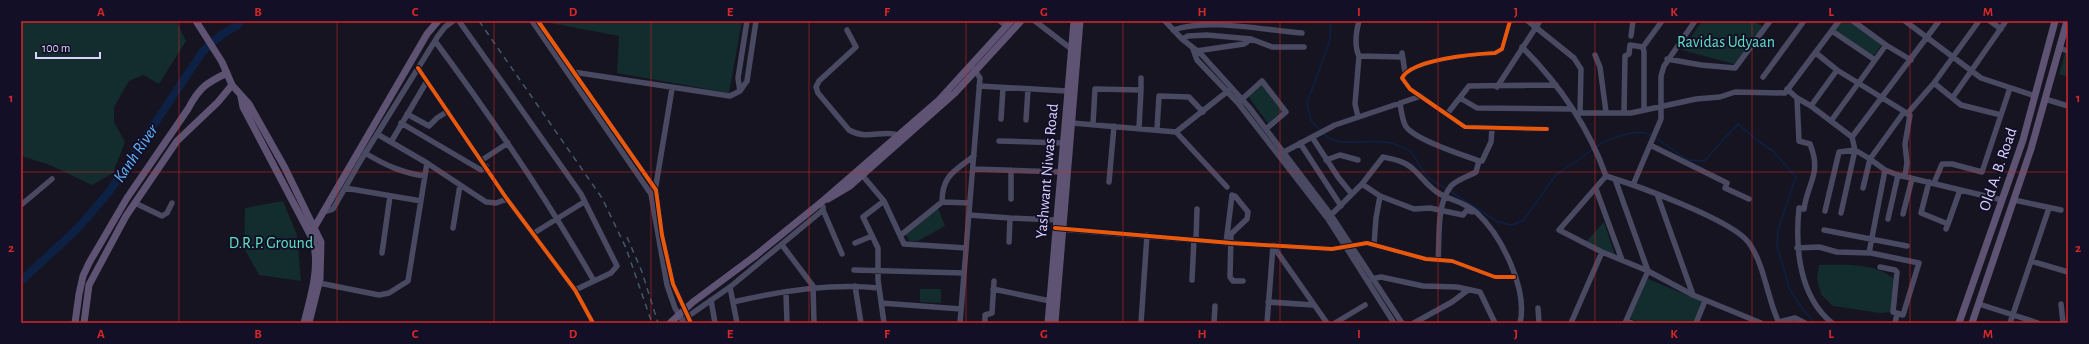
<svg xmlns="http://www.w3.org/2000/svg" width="2089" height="344" font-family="'Alegreya Sans',sans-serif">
<rect width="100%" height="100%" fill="#161421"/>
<path fill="#132c2d" d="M21 21H176L186 41 159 84 143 75 129 81 114 107V122L125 142 113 173 92 185 50 165 21 156Z
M548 21H742L729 93 617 73 619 36 550 23Z
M1702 21H1754L1763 27 1734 64 1682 50Z
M1842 21H1851L1882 44 1871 60 1834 32Z
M2065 53 2068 54V77L2059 74Z
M1261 82 1287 111 1269 125 1248 96Z
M283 201 297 235 301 281 259 275 244 248 245 208Z
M938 208 945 226 918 241H910L905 234Z
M1604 222 1615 255 1583 245Z
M1819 265C1844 265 1877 262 1896 281L1891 312 1880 313 1833 306 1821 294 1817 279Z
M1646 278 1703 302 1694 323H1640L1629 318Z
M920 289H941V303L920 302Z"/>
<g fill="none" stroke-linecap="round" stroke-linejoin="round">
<path stroke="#0d2144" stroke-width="1.5" d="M1321 130 1311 121 1307 103 1330 40 1331 21
M1323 133C1339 150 1369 137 1391 143 1397 145 1407 148 1411 152 1417 158 1420 169 1426 175 1432 181 1440 185 1447 189
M1656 138 1688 160 1704 161 1738 124 1758 141 1772 150 1796 177 1778 230 1777 246 1790 290 1804 311 1815 323
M1596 147C1609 138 1638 127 1652 136
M1450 191 1498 222 1511 225 1523 221 1555 176 1593 149"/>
<path stroke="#0d2144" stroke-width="8" d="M21 281 78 228 109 192 203 51 221 35 238 25 241 21"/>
<path stroke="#4a4962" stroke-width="5.5" d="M459 21 581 194 617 266 611 273 575 290
M532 21 651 194 667 285 675 308 684 323
M538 21 656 190 662 235 673 284 691 323
M1000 21 1006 26
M1035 21 1074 51
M1165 21 1182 39 1201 54 1249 107 1331 215 1402 323
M1510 21 1502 49 1495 53C1475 54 1412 59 1402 78L1410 89 1465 127 1547 129
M1528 21 1574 58 1581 69 1580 113 1578 114
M1853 21 1886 45 1911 60
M1905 21 1981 78 2035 96
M1990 21 2001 29
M847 30 856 47 819 81 816 87 818 93 849 130C868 141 881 129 899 135
M1173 30C1211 18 1262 30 1302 33
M1832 31 1875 60
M1631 36 1633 21
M1182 39 1188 36 1207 35 1251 39 1272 47H1304
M435 41C492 118 546 197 594 281
M1522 47C1558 83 1589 128 1606 176
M1643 47 1644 52V109
M1643 47 1662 21
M2059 48 2068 51
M1193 49 1197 60 1238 103 1328 219 1394 323
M1196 51 1244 44 1251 39
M1402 53 1405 72
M1816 53 1837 70 1910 115 1905 144 1907 163 1905 176
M1595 55 1600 67 1606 112
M1359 56 1402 57
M1667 59 1701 65 1735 68 1770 21
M418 68 507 199 575 290 593 323
M573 72 730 96 740 91 747 81 756 21
M1763 77 1804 21
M1934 83 1961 105 2001 115
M979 86 1067 91
M1497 87 1540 21
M1787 89 1797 98 1811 106 1852 137 1855 150 1870 159 1885 170 1898 175 2002 200
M1141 90V78
M740 91 738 78 747 21
M1953 97 2006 21
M1460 98 1477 108 1572 109
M1797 98 1799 141 1810 144C1822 174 1808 181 1804 209L1799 208C1795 248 1799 296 1832 323
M2045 99 2068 106
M1240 101 1262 81 1286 112 1266 129
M1400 103C1401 110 1402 118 1405 125 1412 139 1463 155 1479 161
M1811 106 1837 70
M1624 112 1625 56 1629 54 1630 45 1643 47
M1580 113H1631L1696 99 1720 97 1735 92 1785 93 1839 21
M407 114 429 126 437 118 448 111
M1447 114 1469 86 1556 85
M1907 114 1934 83 1979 21
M1358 117 1355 104 1359 56C1354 45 1356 32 1359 21
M1001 119 1003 88
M1026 120 1028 89
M1831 121 1886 45
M401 123 481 170 486 166
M1072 123 1176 132 1228 91
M1093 124 1095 89 1141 90 1139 128
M1157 129 1159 96 1189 97 1203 112
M1176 132 1227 187
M377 134 427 163 486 202 496 203 507 199
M1312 137 1338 177 1351 193
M1852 137 1939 21
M999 141 1063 143
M391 142 427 81
M1300 143 1341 206
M1650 145 1661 119V76L1664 66 1695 21
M365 153C385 165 402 173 425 176
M1282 153 1335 125 1421 96
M482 160 508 143
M1326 160 1340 155 1358 160
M973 169 1060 172
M862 175 884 201 904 244 966 248
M1606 176 1559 230 1602 252 1648 271 1693 295 1761 323
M1606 176C1635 185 1733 220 1749 243 1765 266 1767 298 1779 323
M1615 179 1648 271 1625 323
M1109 182 1114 126
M1929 182 1921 213 1948 224 1946 229
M1934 183 1942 164H1952L1982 172 2010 88
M1362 184 1380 196 1414 209 1430 208 1463 215 1467 210 1472 212
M1633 185 1650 145 1727 183 1725 188 1749 199
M345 188 421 201
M1863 188 1870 159 1904 112
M1596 189 1622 260
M655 191 672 89
M1657 194 1693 295
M1011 199V170
M2014 200 2061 210
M884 201 863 217 878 248V280L884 323
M942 202C942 175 955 171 974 156
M135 203 162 216 167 213 172 203
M21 205 52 179
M823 207V210L842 254
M1825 211 1839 152 1855 150 1841 213
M323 212 333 209 361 160 438 36 445 27 453 21
M1903 214 1912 179
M969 215 1010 218
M1329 217 1362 184 1383 157C1393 159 1405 161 1413 169 1422 177 1429 188 1440 194 1453 201 1465 202 1477 213 1502 236 1528 290 1520 323
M1888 219 1898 175
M1948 224 1960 190
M453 228 460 185
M1059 229 1231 243 1332 249 1367 243 1426 259 1452 261 1495 277H1514
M1824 230 1907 246
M534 233 584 202
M901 235 942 202 970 203
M1196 240 1197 209
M1009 242 1010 218 1056 220
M855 243 872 236
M1226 243 1232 195 1235 196 1248 212 1247 219 1231 234 1230 277 1233 281H1243
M782 245 813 286 814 323
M1374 245 1376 218 1380 196
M1273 246 1327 323
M1797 248 1819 247 1837 252 1871 253 1919 263 1903 315 1893 312 1897 272 1895 270 1880 267
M382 253 390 196
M1869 253 1885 170
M1438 259C1440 236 1436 205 1451 186 1456 180 1469 176 1476 172L1479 161H1482L1491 142 1492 129
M2031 261 2068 272
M854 270 964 273
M1372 279 1381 277 1423 286 1457 287 1480 292 1495 323
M1192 280 1194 239
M319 283 379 295 389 293 408 281 427 163
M855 286 861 323
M730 287 737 323
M993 289 1050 301
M786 293 787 323
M711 300 715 323
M733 302C780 291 832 283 879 288
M1268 302 1314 305
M881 303 961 309
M1979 304 2038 323
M2061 304 2063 323
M1538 308 1539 323
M687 317 730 287 823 210
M1626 321 1632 323
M1778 322 1795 318 1805 323
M960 323 980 78 974 69
M985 323V315L992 313 994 281
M1141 323 1147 235
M1214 323 1215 306
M1267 323 1273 246
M1335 323 1365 305
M1414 323 1452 302 1468 290
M1571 323 1602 252
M1696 323 1705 301
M1895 323 1897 314
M2010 323 2049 208"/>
<path stroke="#5e5373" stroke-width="7" d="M196 21 222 62 232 85 249 104 285 168 321 242 320 279 309 323
M241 97 243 107 313 240C320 268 311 295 304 323
M828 199 850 186 955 93 1021 21
M311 233 427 34 438 21
M755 256 824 200 938 101 1011 21
M75 323 79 294 83 276 89 263 127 198 188 109C199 88 206 83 227 73
M84 323 89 285 126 216 177 141 218 102 232 85
M1048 323 1074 21
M1055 323 1080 21
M1959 323 2023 140 2055 21
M1972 323 2031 149 2067 21"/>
<path stroke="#43596b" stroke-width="1.5" stroke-dasharray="6 5" stroke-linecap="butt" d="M479 21 602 198 626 248 652 323
M627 237 642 272 658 323"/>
<path stroke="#5e5373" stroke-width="7" d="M670 323 693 302 755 256"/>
<g stroke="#130f26" stroke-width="6">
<path id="cycleway" d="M538 21 656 190 662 235 673 284 691 323
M1510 21 1502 49 1495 53C1475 54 1412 59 1402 78L1410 89 1465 127 1547 129
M418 68 507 199 575 290 593 323
M1055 228 1231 243 1332 249 1367 243 1426 259 1452 261 1495 277H1514"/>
</g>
<use href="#cycleway" stroke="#e8590c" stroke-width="4"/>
</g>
<path fill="none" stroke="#d62828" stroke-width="1" stroke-opacity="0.55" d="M179 21V323M337 21V323M494 21V323M651 21V323M809 21V323M966 21V323M1123 21V323M1280 21V323M1438 21V323M1595 21V323M1752 21V323M1910 21V323M21 172H2068"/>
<g text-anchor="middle" stroke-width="4" stroke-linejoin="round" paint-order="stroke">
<g font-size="16" fill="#5fe0c0" stroke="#130f26">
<text x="1726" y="47">Ravidas Udyaan</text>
<text x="271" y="248">D.R.P. Ground</text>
</g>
<g font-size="16" fill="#d9d4ff" stroke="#130f26">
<text transform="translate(1997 169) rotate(-71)" y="6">Old A. B. Road</text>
<text transform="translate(1046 171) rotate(-85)" y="6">Yashwant Niwas Road</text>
</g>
<g font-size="17" font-style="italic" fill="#62b6ff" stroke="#130f26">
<text transform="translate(135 153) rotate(-56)" y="6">Kanh River</text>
</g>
</g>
<rect width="2089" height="344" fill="none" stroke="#130f26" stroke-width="44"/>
<path d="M36 52v6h64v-6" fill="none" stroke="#d9d4ff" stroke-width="2"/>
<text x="42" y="52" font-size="12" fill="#d9d4ff" stroke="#130f26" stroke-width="3" paint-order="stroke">100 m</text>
<rect x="22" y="22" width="2045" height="300" fill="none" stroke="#d62828" stroke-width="1.5"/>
<g font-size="13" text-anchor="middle" font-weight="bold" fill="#d62828">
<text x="101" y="16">A</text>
<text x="258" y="16">B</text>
<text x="415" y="16">C</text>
<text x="573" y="16">D</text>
<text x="730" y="16">E</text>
<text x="887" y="16">F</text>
<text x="1044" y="16">G</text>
<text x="1202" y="16">H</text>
<text x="1359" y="16">I</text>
<text x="1516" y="16">J</text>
<text x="1674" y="16">K</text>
<text x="1831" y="16">L</text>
<text x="1988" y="16">M</text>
<text x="11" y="102">1</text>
<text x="2078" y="102">1</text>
<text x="11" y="252">2</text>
<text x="2078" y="252">2</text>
<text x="101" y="338">A</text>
<text x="258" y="338">B</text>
<text x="415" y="338">C</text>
<text x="573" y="338">D</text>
<text x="730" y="338">E</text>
<text x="887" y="338">F</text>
<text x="1044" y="338">G</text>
<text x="1202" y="338">H</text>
<text x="1359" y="338">I</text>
<text x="1516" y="338">J</text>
<text x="1674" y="338">K</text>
<text x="1831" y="338">L</text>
<text x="1988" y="338">M</text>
</g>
</svg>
